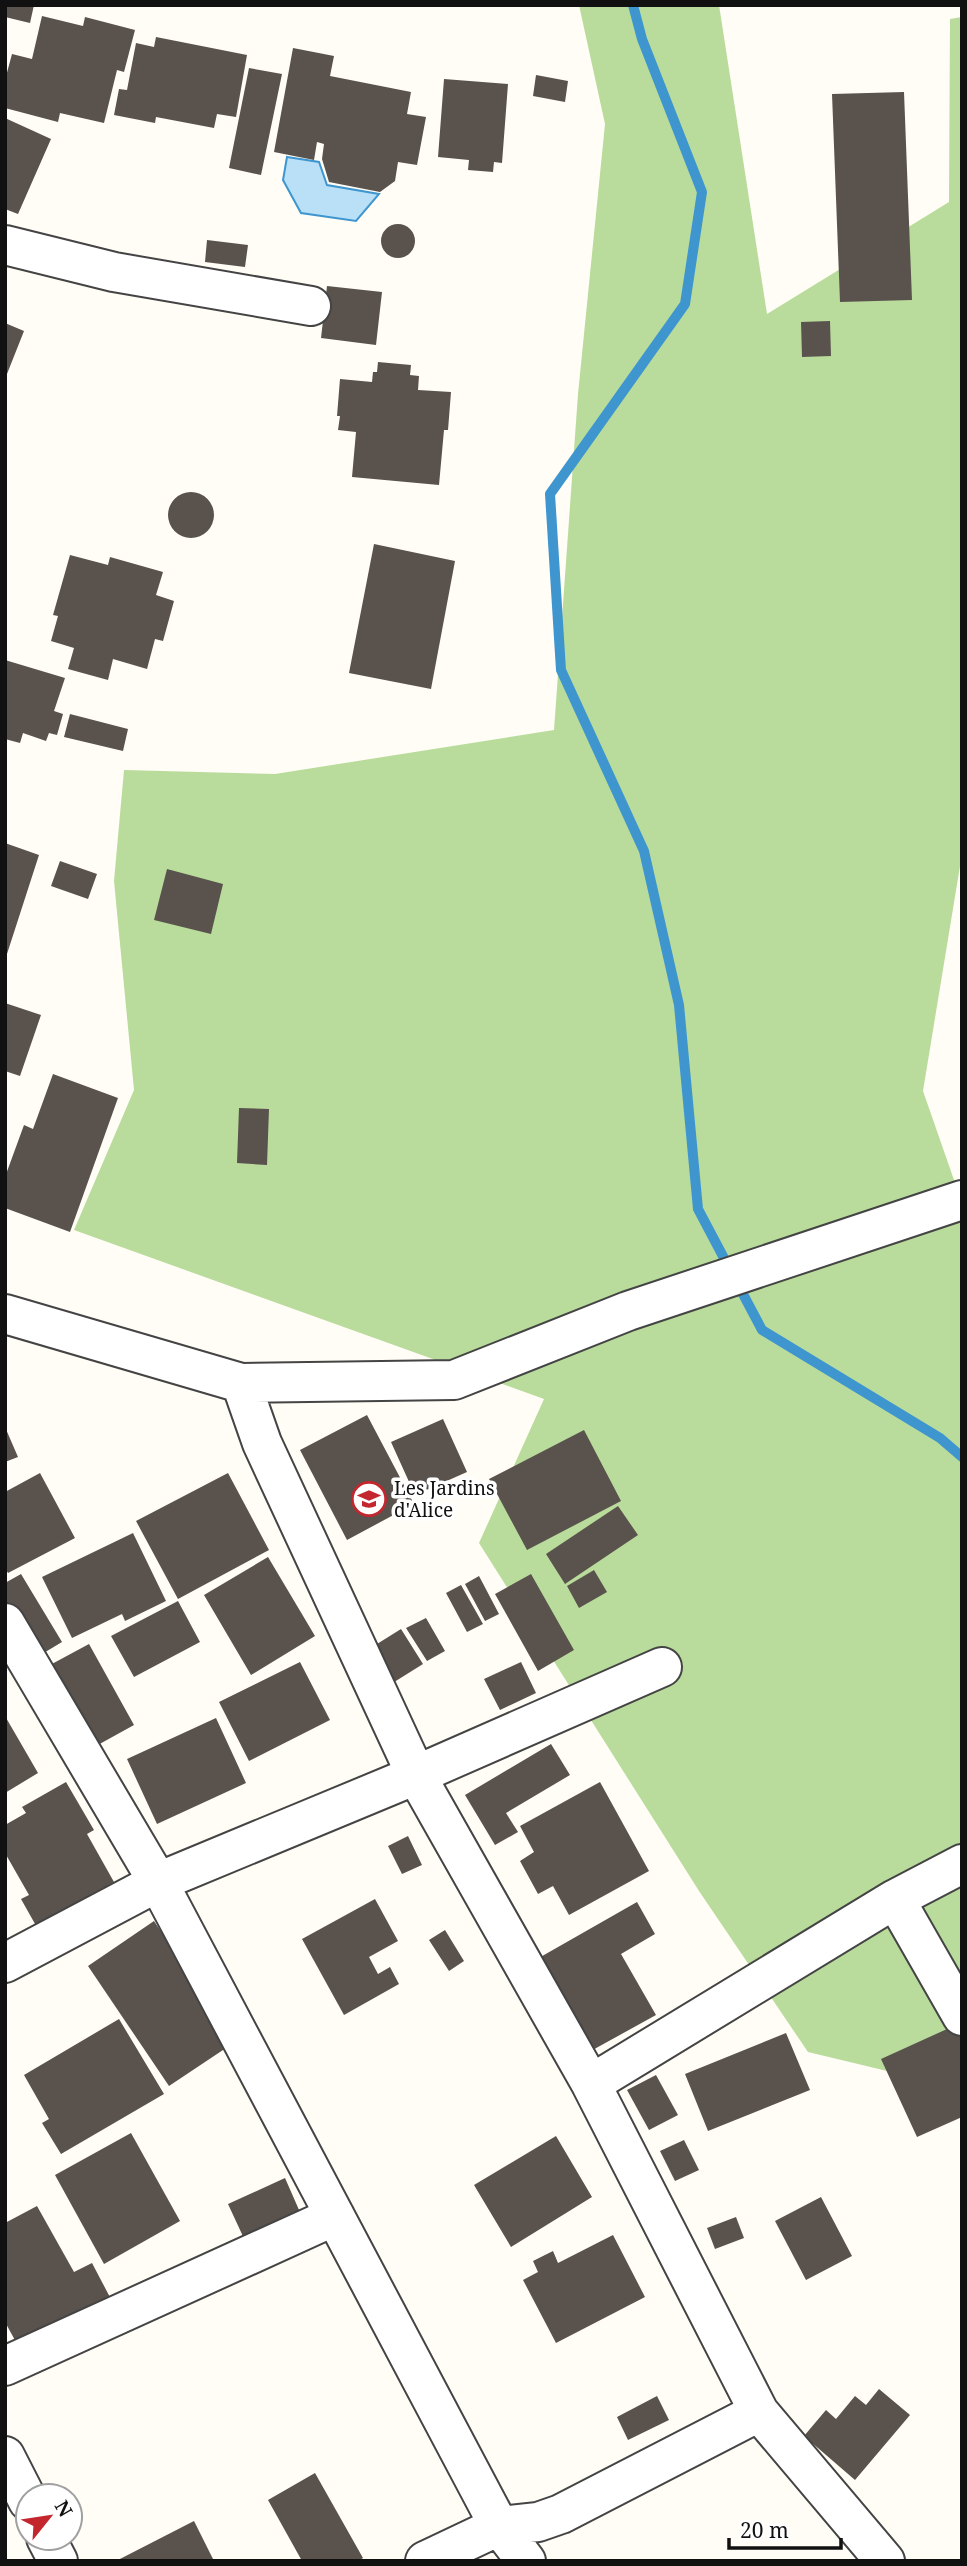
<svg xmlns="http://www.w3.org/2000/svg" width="967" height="2566" font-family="'Noto Serif',serif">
<rect width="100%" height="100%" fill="#fffdf5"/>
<path fill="#b9dc9c" d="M579 5H719L767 314 949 202 950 19 962 17V854L923 1091 962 1203V2089L808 2052 699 1891 479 1543 544 1399 74 1230 134 1090 114 881 124 770 275 774 554 730 578 394 605 124Z"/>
<path fill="#b9e0f7" stroke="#3f96cf" stroke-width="2" d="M287 157 319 162 327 185 379 194 356 221 301 213 283 180Z"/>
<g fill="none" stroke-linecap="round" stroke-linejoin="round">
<path stroke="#3f96cf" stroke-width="10" d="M633 5 642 39 702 192 685 304 550 494 561 670 644 851 679 1005 698 1209 762 1330 940 1438 962 1457"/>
</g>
<path fill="#5a524d" d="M5 5H34L30 23 5 17Z
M42 16 83 26 85 17 135 30 124 72 117 70 104 123 60 113 58 122 5 108V80L12 54 32 59Z
M156 37 247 55 236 117 217 114 214 128 156 117 155 123 114 115 119 89 127 90 136 43 154 47Z
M293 48 334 56 330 76 411 92 407 114 426 117 417 165 398 162 395 181 380 192 329 182 322 159 324 144 317 142 314 160 274 152Z
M249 68 282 74 261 175 229 168Z
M536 75 568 81 565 102 533 96Z
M444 79 508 84 502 163 494 162 493 172 468 170 469 160 438 157Z
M904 92 912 300 840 302 832 94Z
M5 118 51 139 18 214 5 209Z
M381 241a17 17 0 1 1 34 0a17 17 0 1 1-34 0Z
M207 240 248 245 245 267 205 262Z
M327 286 382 292 376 345 321 338Z
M830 321 831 356 802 357 801 322Z
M5 323 24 331 5 379Z
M378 362 411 365 410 375 419 376 418 390 451 392 448 430H444L439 485 352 477 356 432 338 430 340 416H337L340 379 372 382 373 372H377Z
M168 515a23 23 0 1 1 46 0a23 23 0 1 1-46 0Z
M374 544 455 561 431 689 349 673Z
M70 555 108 565 110 557 163 572 156 595 174 601 163 641 155 639 147 669 113 659 108 680 68 669 74 648 51 641 58 616 53 615Z
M5 660 65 678 54 711 63 714 57 735 49 733 46 741 23 733 20 743 5 739Z
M70 714 128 729 123 751 64 737Z
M5 843 39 855 6 957H5Z
M60 861 97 874 88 899 51 886Z
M167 869 223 884 211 934 154 920Z
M5 1003 41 1015 20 1076 5 1071Z
M53 1074 118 1098 70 1232 5 1208V1177L24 1125 33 1129Z
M239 1108 269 1109 267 1165 237 1163Z
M367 1415 414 1504 347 1540 300 1450Z
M443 1419 467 1472 415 1495 391 1442Z
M5 1427 18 1457 5 1462Z
M584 1430 621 1501 527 1550 489 1479Z
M40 1473 75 1538 8 1573 5 1568V1492Z
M228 1473 269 1550 178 1599 136 1521Z
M618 1506 638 1535 565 1584 546 1554Z
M133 1533 166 1601 125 1621 122 1614 72 1638 42 1577Z
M268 1557 315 1636 251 1675 204 1595Z
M594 1570 607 1592 579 1608 567 1586Z
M21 1574 62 1642 37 1657 5 1606V1583Z
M531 1574 574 1650 538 1671 495 1594Z
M479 1576 499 1614 485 1621 465 1584Z
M461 1585 483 1624 467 1632 446 1593Z
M178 1601 200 1642 134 1677 111 1636Z
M426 1618 445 1651 427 1661 406 1628Z
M401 1629 423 1664 391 1684 369 1649Z
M89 1644 134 1725 96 1746 50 1665Z
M300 1662 330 1720 249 1761 219 1702Z
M521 1662 536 1693 500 1710 484 1679Z
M5 1716 38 1773 5 1793Z
M216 1718 246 1783 157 1824 127 1759Z
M551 1744 570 1775 506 1813 518 1832 495 1845 465 1795Z
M66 1782 94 1830 87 1834 114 1882 85 1898 88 1903 39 1931 21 1899 29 1895 5 1853V1825L26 1813 22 1807Z
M600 1782 649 1871 569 1915 553 1886 538 1894 520 1861 534 1852 520 1826Z
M408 1836 422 1865 402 1874 388 1846Z
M375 1899 398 1941 369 1957 378 1974 390 1967 399 1984 344 2015 302 1939Z
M637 1902 655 1934 621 1954 656 2015 589 2052 537 1959Z
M154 1921 235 2042 169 2086 88 1966Z
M445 1930 464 1961 449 1971 429 1940Z
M119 2019 164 2094 61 2154 42 2123 49 2119 24 2075Z
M958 2024 962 2033V2117L917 2137 881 2059Z
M786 2033 810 2090 708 2131 685 2074Z
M656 2075 678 2115 649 2130 627 2090Z
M131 2133 180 2221 104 2264 55 2175Z
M556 2136 592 2197 511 2247 474 2185Z
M684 2140 699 2170 675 2181 660 2151Z
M285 2178 303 2219 247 2245 228 2204Z
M821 2197 852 2256 806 2280 775 2221Z
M37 2206 74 2272 92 2263 113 2303 22 2353 5 2322V2223Z
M736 2217 744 2238 715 2249 707 2228Z
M613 2235 645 2297 556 2343 523 2280 538 2272 533 2261 553 2251 558 2263Z
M879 2389 910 2415 855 2480 804 2436 826 2410 836 2419 855 2396 866 2405Z
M657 2396 669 2420 628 2440 617 2417Z
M315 2473 363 2558 358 2561H302L268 2500Z
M194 2521 214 2561H116Z"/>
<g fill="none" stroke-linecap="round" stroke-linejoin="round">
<g stroke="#444" stroke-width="42">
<path id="minor" d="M5 245 114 272 311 306
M5 1314 241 1383 454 1380 628 1311 962 1200
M241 1383 262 1443 416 1775 591 2084 759 2412 885 2561
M5 1623 158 1882 499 2526 526 2561
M895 1899 962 2016
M5 1963 158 1882 416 1775 662 1667
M591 2084 895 1899 962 1864
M5 2366 335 2216
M5 2456 28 2501
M46 2538 58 2561
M425 2561 499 2526 538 2522 561 2514 759 2412"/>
</g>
<use href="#minor" stroke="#fff" stroke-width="38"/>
</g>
<defs>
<g id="school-ring" transform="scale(1.75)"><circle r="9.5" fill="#fff" stroke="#c4262e" stroke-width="1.5"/><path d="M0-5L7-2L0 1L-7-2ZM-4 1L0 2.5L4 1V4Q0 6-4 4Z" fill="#c4262e"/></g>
</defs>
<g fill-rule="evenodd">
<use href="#school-ring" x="369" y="1499"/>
</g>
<g text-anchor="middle" stroke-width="7" stroke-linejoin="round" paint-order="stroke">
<g font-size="19" fill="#111" stroke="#fff" text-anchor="start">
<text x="394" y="1495">Les Jardins<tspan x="394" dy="22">d'Alice</tspan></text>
</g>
</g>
<rect width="967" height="2566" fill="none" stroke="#111111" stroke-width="14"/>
<g transform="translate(49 2517) rotate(60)"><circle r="33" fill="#ffffff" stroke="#a0a0a0" stroke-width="2"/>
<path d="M0-5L12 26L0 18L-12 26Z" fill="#c4262e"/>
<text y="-10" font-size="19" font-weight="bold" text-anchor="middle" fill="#111111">N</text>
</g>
<path d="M729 2538v10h112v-10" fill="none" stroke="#111111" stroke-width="3.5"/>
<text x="740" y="2538" font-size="21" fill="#111111" stroke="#ffffff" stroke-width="5" paint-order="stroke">20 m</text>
</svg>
